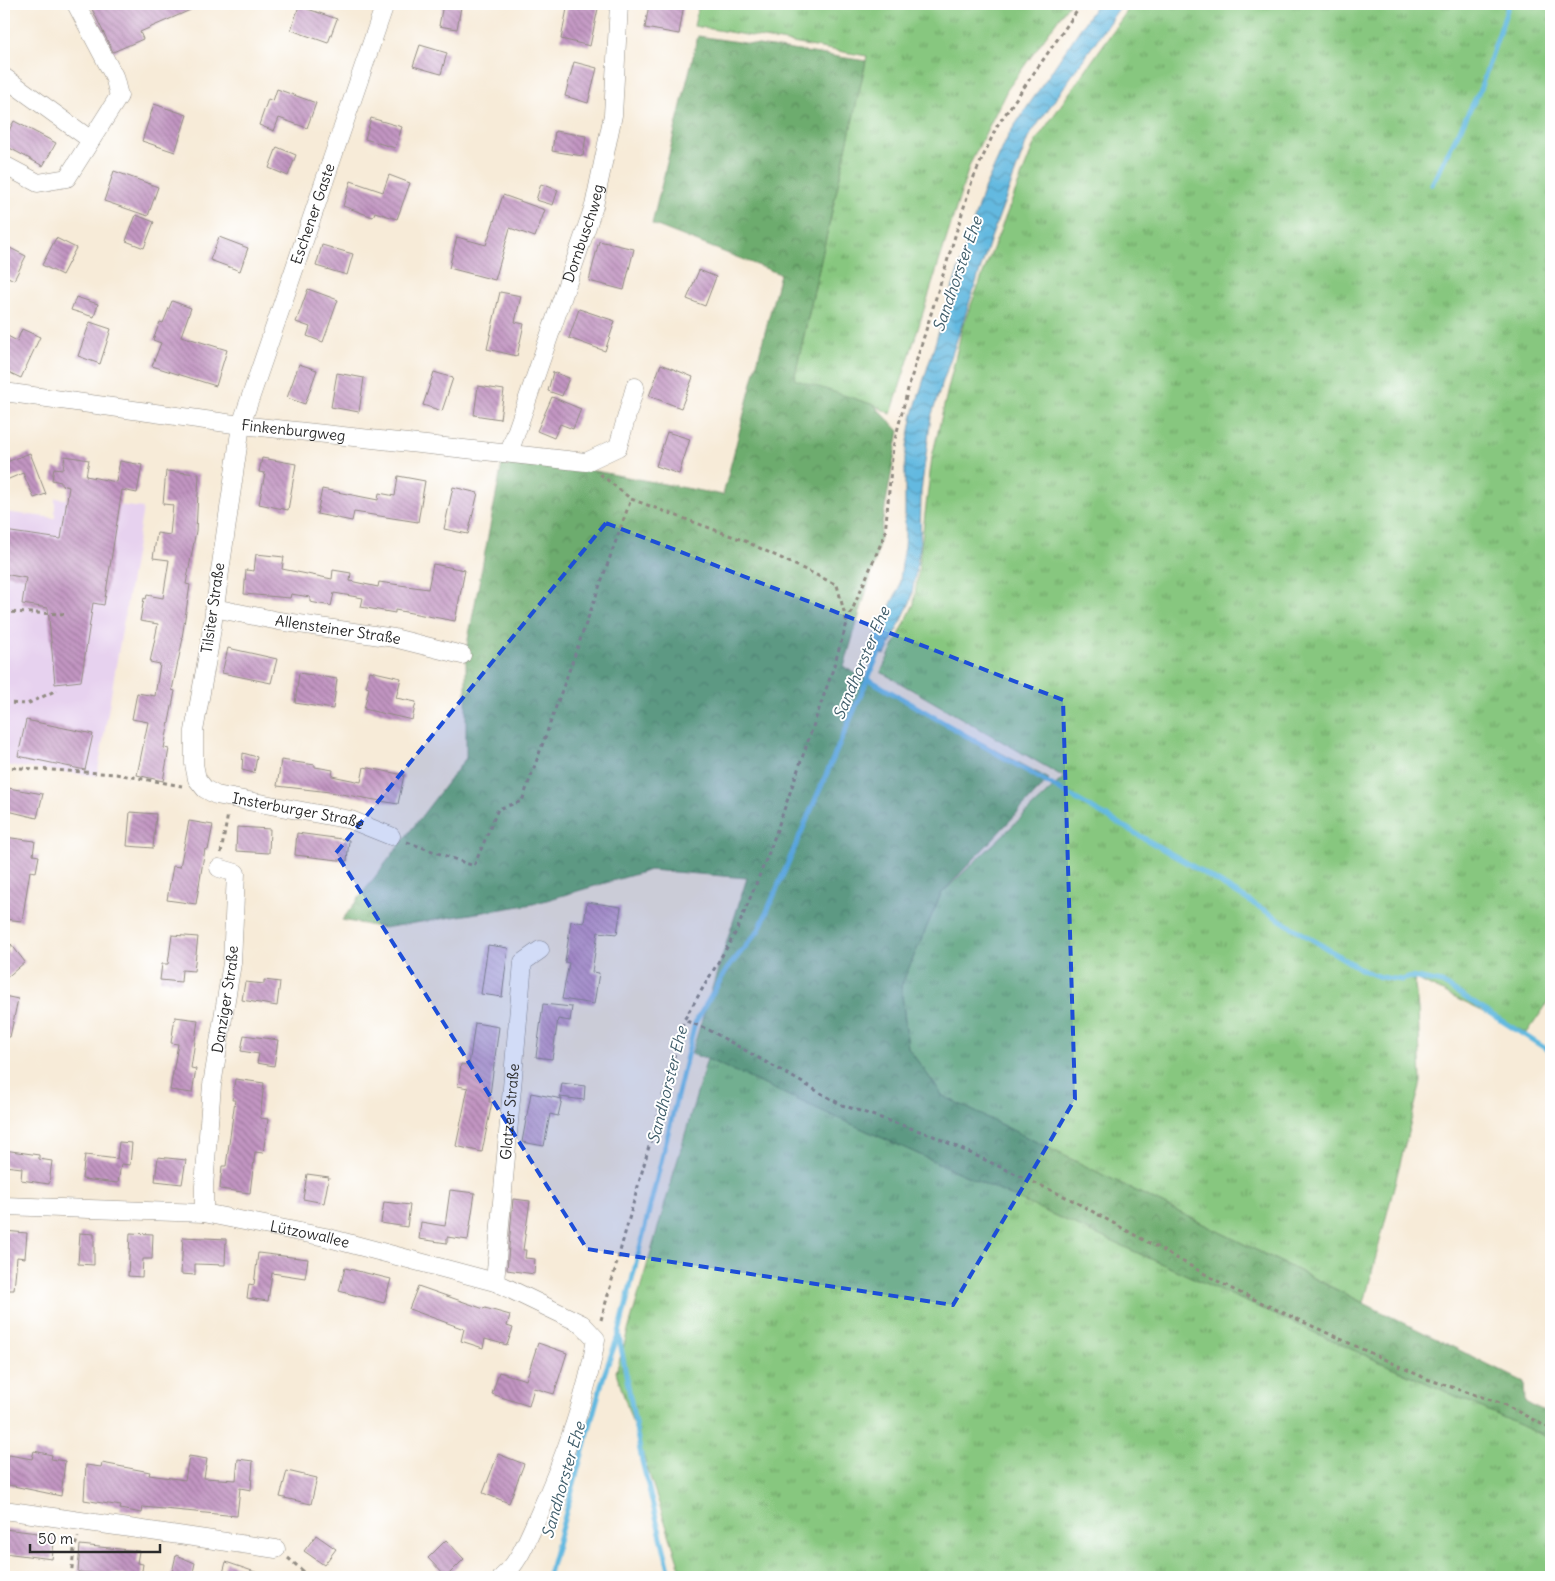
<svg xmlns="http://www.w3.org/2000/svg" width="1555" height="1581" font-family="Delius,sans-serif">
<defs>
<pattern id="grass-tufts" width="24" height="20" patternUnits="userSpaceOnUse" patternTransform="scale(1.25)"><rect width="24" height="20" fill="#87c77f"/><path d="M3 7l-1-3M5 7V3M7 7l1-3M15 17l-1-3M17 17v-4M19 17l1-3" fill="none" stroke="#6fa268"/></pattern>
<pattern id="forest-crowns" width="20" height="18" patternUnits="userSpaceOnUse" patternTransform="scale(1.25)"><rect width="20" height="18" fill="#6dac6e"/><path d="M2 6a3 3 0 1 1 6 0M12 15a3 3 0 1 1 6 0" fill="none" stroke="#5a8c5b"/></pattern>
<pattern id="water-waves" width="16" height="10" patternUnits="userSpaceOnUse" patternTransform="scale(1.25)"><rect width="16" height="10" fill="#64b9e0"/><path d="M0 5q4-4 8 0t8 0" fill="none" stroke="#5397b6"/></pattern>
<pattern id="building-back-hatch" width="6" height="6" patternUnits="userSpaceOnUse" patternTransform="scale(1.25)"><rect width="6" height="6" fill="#c295c2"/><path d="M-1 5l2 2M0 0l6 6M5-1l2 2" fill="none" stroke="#9e7a9e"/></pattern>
</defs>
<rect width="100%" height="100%" fill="#fff"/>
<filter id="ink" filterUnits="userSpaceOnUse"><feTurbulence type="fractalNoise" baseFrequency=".02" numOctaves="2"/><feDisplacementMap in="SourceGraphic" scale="10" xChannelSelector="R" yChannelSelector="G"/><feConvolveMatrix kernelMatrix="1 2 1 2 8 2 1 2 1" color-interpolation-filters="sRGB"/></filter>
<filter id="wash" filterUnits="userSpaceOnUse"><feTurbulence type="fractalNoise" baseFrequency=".0096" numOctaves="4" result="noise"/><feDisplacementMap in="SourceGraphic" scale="20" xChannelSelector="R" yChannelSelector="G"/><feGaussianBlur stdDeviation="1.12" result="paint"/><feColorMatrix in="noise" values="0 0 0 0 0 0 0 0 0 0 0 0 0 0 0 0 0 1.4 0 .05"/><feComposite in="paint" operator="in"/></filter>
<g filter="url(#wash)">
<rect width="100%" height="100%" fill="#f7ebd8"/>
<path fill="#e7d2ef" d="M55 498 143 508 97 776 4 765V512L55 518Z"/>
<path fill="url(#grass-tufts)" stroke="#597955" d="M699 4H1069L1007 90 970 164 891 414 874 405 794 380 867 56 694 26Z
M1132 4H1551V998L1527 1033 1414 978 1418 1009 1421 1082 1364 1303 943 1096 908 1048 901 986 941 894 1064 777 881 672 914 604 932 457 963 325 1035 142Z
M707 1059 1551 1439V1577H683L616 1372Z"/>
<path fill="url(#forest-crowns)" stroke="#4c6c4c" d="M698 36 866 61 794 379 874 405 899 431 876 558 844 667 1049 779 941 894 901 986 908 1048 943 1096 1524 1382 1525 1402 1551 1416V1439L707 1059 691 1054 747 878 650 870 533 904 384 928 342 920 466 758V650L504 454 723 495 780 274 652 224Z"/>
<path fill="url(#water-waves)" stroke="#487286" d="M1097 4H1122L1028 138 991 238 931 417 921 491 920 546 911 600 885 655 868 650 899 588 905 540V458L913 414 982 194 1009 134Z"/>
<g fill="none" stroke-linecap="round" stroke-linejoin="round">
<path stroke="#64b9e0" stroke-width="5" d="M1432 184 1480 90 1509 4
M868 679 1187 863 1362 970 1380 977 1402 980 1411 977 1442 983 1551 1052
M619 1336 642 1461 671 1577
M548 1577 604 1375 619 1333 695 1023 727 969 759 930 881 648"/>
</g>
<g id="blocks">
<path fill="url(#building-back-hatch)" d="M103 4H204L140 32 143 39 113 52 92 9Z
M443 4 461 7 457 29 439 26Z
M568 4H599L590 46 561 39Z
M649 4H684L679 34 645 28Z
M299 6 337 19 328 43 291 30Z
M420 45 447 53 441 74 413 66Z
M574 62 597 68 588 103 565 96Z
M277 89 316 103 307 128 279 118 274 131 259 125 268 99 273 101Z
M154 104 187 115 175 152 142 141Z
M371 118 402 127 395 148 365 139Z
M14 121 56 143 43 166 4 145V140Z
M555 131 586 136 583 156 552 151Z
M277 147 296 155 288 176 269 168Z
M114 171 158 187 148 216 104 201Z
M389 175 410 183 397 219 375 212 373 217 343 206 351 181 383 192Z
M541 184 558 190 553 205 536 200Z
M503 195 545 210 535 237 510 228 495 280 449 268 457 237 486 245Z
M136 215 154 222 144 248 126 241Z
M219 237 248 248 240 271 210 260Z
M56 238 76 248 62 275 42 265Z
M599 241 634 249 624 290 589 281Z
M4 245 26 256 14 280 4 275Z
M322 245 353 254 347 275 316 266Z
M699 270 716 277 705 306 687 299Z
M308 289 338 300 323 342 307 336 310 327 296 322Z
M500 292 521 296 515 322 524 324 517 356 487 349Z
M76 297 98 304 94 317 71 310Z
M172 301 191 308 181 336 227 350 216 386 152 366 161 343 153 340 160 322 163 323Z
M579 309 615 321 605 351 569 338Z
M90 322 111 329 100 364 78 356Z
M22 329 40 337 21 378 4 370V334L17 341Z
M299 364 317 370 305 404 287 398Z
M661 364 693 377 681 408 649 396Z
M434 372 453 378 442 411 423 405Z
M553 372 569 378 562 396 548 391Z
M337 373 364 378 359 412 331 407Z
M478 386 504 390 500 419 474 415Z
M552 397 581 409 573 429 560 424 554 438 537 431Z
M667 432 690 439 679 474 656 466Z
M30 453 46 494 34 498 23 473 4 481V463Z
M65 456 89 460 86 476 116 482 120 461 142 465 137 493 122 490 104 605 93 603 81 681 55 684 48 608 22 604 26 578 4 574V531L61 539 69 487 61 485V482L52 480 54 468 63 469Z
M262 458 296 464 288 510 259 504 265 473 259 472Z
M166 471 199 474 196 531 186 584 190 585 182 638H183L172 690 175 691 164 748 169 749 163 781 137 775 148 722 132 719 137 693 155 696 160 664 150 662 158 624 140 621 144 598 146 599 147 595 163 598 169 560 153 558 157 533 170 535 173 505 163 504Z
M398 476 425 481 418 522 354 512 352 521 317 514 322 489 378 500 379 493 395 496Z
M453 487 478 493 468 534 444 529Z
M256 554 284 557 282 569 332 579 333 570 351 573 350 581 378 587 379 582 428 589 433 564 465 570 455 621 395 610V613L361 607 363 598 334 593 331 606 310 602V597L291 594 290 598 244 594 246 570 254 571Z
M228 648 277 659 271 683 222 673Z
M370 671 401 678 396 698 416 702 412 720 364 709 369 688 366 687Z
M299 673 337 679 333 709 295 703Z
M26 720 93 734 85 770 18 756Z
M243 753 257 757 254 773 242 770Z
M281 760 315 765V767L333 770 332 776 361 782 364 767 404 775 398 804 330 792 277 786Z
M8 788 43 794 37 818 4 810Z
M130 812 156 814 153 848 127 846Z
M189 821 213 825 208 850 205 849 196 904 167 900 173 866 180 867Z
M237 827 270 829 269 853 236 851Z
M297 833 349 840 347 861 295 855Z
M4 837 35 841 33 855 39 856 36 872 30 871 22 921 4 919Z
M587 902 621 907 617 934 598 932 592 972 599 973 594 1004 562 999 569 963 565 962 571 921 584 923Z
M172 935 198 937 194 971 182 970 181 982 160 980 162 964H168Z
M11 944 25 962 4 980V952L9 953Z
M488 945 508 948 502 997 481 994Z
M264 980 280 982 277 1006 242 1000 245 982 264 984Z
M4 996 18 999 10 1037H4Z
M543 1004 572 1007 570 1021 558 1019 552 1059 536 1057Z
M175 1017 198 1020 191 1068 196 1069 192 1093 170 1090 178 1044 171 1043Z
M475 1023 499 1027 489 1102H492L482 1152 456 1146 468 1088 458 1086 461 1064 469 1065Z
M244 1035 278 1040 274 1066 257 1063 259 1054 241 1051Z
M235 1079 264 1083 260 1118 268 1119 263 1153 255 1152 250 1193 220 1189 222 1166H226L235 1100H232Z
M562 1083 585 1086 584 1100 560 1097Z
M531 1093 562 1099 558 1116 550 1114 544 1146 522 1142Z
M119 1142 132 1143 130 1165 121 1164 118 1183 82 1179 85 1155 117 1159Z
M4 1150 39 1155V1159L52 1161 49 1184 21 1180 22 1168 4 1166Z
M158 1157 186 1160 182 1184 155 1181Z
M307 1174 329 1177 324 1203 303 1199Z
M450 1190 475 1193 468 1240 447 1237V1243L419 1239 421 1222 445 1226Z
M513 1199 530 1201 523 1250H526L525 1258 535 1259 534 1274 507 1270Z
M384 1202 410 1205 407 1227 381 1223Z
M4 1231 27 1233 25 1258 17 1257 14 1290H4Z
M80 1233 94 1234V1265L78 1264Z
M130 1233 153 1234 152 1259H143L142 1277 128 1276Z
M183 1237 226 1239 225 1265 195 1264V1275L181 1274Z
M258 1253 308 1259 305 1278 272 1273 268 1301 247 1298 249 1284 254 1285Z
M345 1268 391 1279 384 1303 339 1291Z
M418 1286 484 1309 485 1308 510 1315 507 1326 513 1328 507 1345 485 1339 483 1348 461 1341 464 1329 409 1309Z
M538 1343 567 1353 554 1394 534 1388 529 1406 492 1394 499 1372 526 1380Z
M34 1451 52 1455 51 1459 65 1461 61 1496 4 1484V1465H7L9 1455 32 1459Z
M498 1454 524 1464 509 1503 483 1493Z
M189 1456 207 1459 204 1478 236 1480 238 1459 253 1461 251 1490 240 1488 237 1516 143 1507 142 1513 120 1509 121 1506 84 1500 86 1465 101 1467 102 1463 150 1472 149 1475 185 1480Z
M287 1471 317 1478 311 1504 280 1497Z
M4 1529 55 1535 52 1559 4 1553Z
M316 1535 336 1549 324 1565 304 1551Z
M446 1540 464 1559 446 1577 428 1558Z
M80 1545 139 1551 137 1563 143 1564 141 1577 99 1572V1574L78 1572Z
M176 1555 195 1563 192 1577H171Z
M226 1562 264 1575 263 1577H222Z"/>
</g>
</g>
<g filter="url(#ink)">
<use href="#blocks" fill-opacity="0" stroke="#918b82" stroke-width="1"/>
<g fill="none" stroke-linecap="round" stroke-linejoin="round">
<g stroke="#918b82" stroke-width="19">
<g id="minor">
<path id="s1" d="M385 4 241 425 209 648 194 731V764L197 779 205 789 216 795 351 820 391 836"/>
<path d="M4 77 91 140"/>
<path d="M4 165 38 183 67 178 119 96 114 76 76 4"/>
<path id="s2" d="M4 392 241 425 586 462 618 447 635 387"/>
<path id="s3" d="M509 453 594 206 613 115 619 4"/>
<path id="s4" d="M214 608 279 621 394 638 462 655"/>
<path id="s5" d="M4 1206 204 1213 325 1237 495 1282 582 1324 596 1339C586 1401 563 1462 537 1519 527 1540 519 1563 502 1577"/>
<path id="s6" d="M204 1213V1186L212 1085 232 963 236 873 219 868"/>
<path id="s7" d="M495 1282 523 962 540 950"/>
<path d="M4 1510 276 1549"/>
</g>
</g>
<path stroke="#918b82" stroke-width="3" stroke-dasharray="4 4" stroke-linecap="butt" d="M600 474 631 499 745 541 837 585 847 623 832 672 770 850 736 932 684 1020 709 1030 842 1105 931 1135 1070 1199 1232 1289 1427 1379 1503 1404 1551 1429
M4 612 66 614
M847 622 885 534 893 447 909 385 972 181 997 126 1082 4
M4 703 27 704 57 690
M4 767 116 774 182 786
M407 842 474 866 498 809 522 801 631 499
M221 853 228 814
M601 1320 684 1020
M288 1558 310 1577
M71 1577 74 1549 78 1537"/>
<use href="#minor" stroke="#fff" stroke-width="18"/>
</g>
</g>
<path fill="#1d4ed8" fill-opacity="0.2" stroke="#1d4ed8" stroke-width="4" stroke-dasharray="10 6" stroke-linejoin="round" d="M606 523 1063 700 1075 1099 953 1305 587 1249 336 853Z"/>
<g text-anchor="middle" stroke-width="4" stroke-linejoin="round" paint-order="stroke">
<g font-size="15" fill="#2b2b2b" stroke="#fff">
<text transform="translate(313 214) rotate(-71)" y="5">Eschener Gaste</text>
<text dy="5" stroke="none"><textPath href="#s3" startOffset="232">Dornbuschweg</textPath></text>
<text dy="5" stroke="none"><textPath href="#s2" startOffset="292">Finkenburgweg</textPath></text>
<text transform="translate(213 608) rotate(-82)" y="5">Tilsiter Straße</text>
<text dy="5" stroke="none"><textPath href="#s4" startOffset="126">Allensteiner Straße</textPath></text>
<text dy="5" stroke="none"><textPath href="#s1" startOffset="912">Insterburger Straße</textPath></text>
<text dy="5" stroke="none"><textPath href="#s6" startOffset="215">Danziger Straße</textPath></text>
<text dy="5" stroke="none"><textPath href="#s7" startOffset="171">Glatzer Straße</textPath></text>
<text dy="5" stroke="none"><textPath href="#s5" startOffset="308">Lützowallee</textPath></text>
</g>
<g font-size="16" font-style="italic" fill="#3f5d6a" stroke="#fff">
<text transform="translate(957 274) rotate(-71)" y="6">Sandhorster Ehe</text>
<text transform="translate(861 663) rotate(-67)" y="6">Sandhorster Ehe</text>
<text transform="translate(667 1085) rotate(-76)" y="6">Sandhorster Ehe</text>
<text transform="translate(563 1480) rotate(-74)" y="6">Sandhorster Ehe</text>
</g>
</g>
<rect width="1555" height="1581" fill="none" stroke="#fff" stroke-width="20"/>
<path d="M30 1544v8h130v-8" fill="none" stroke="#2b2b2b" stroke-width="2.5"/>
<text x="38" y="1544" font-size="15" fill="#2b2b2b" stroke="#ffffff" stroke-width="4" paint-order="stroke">50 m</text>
</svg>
